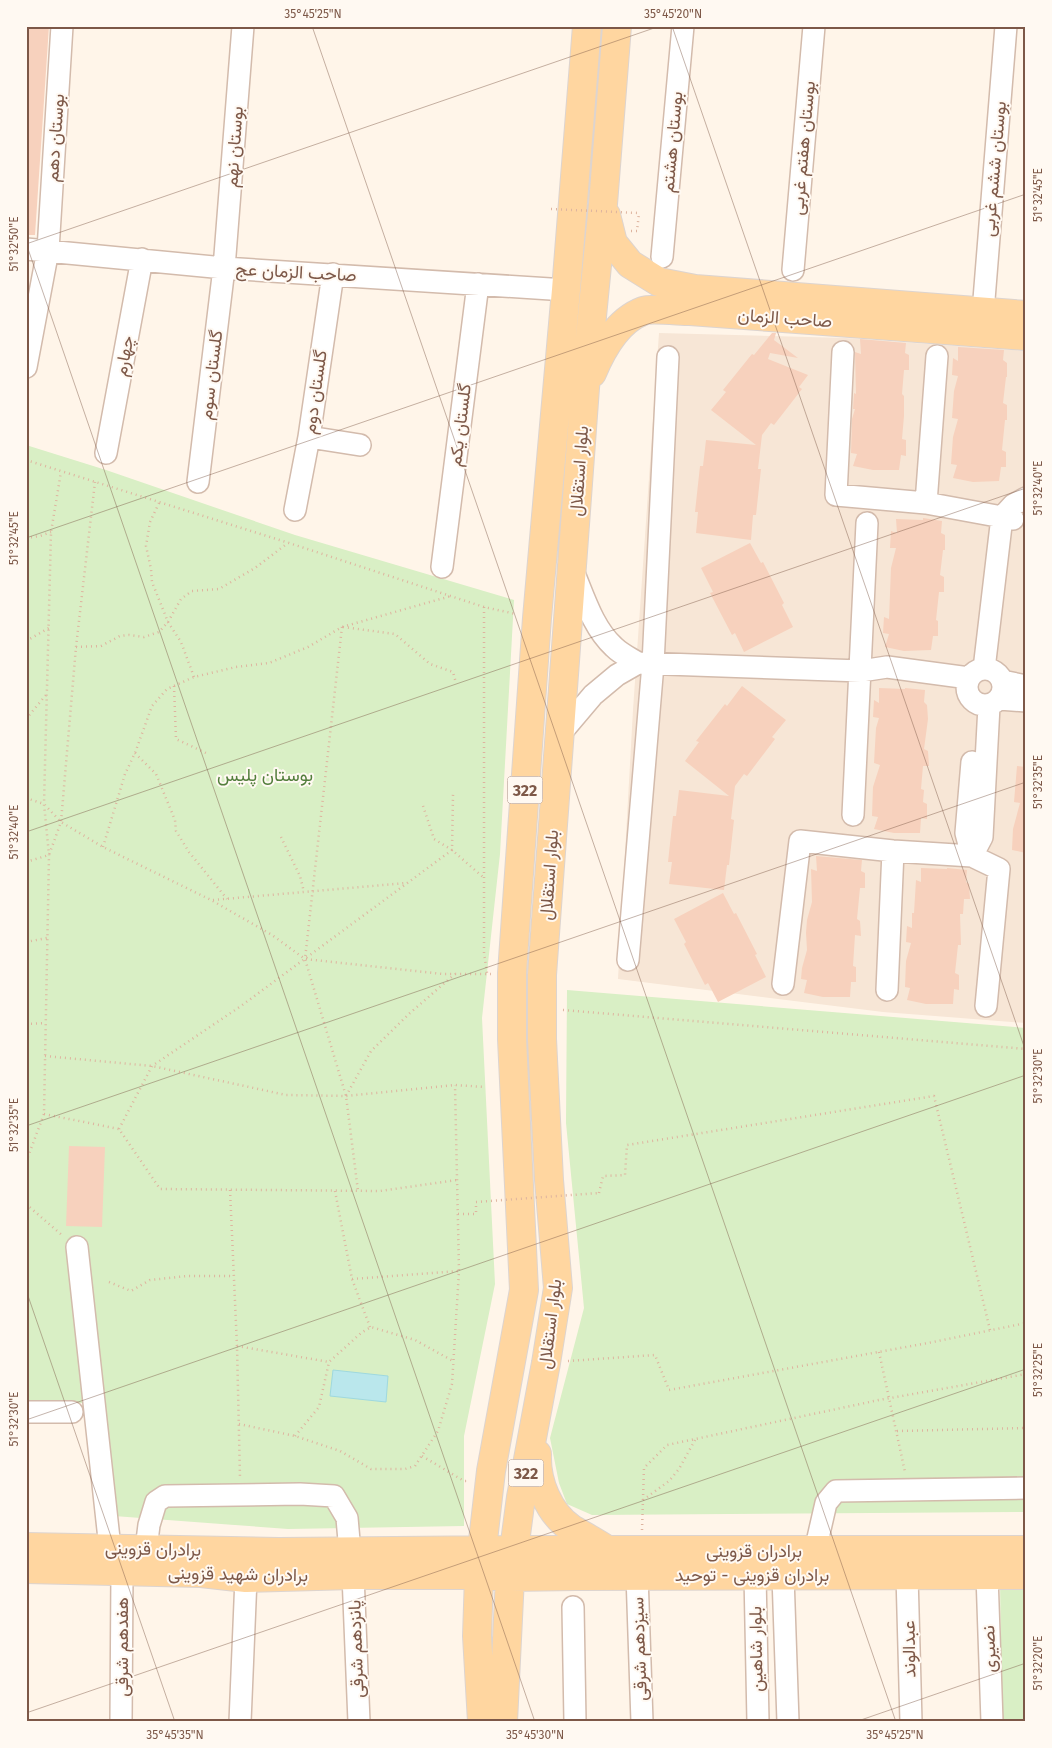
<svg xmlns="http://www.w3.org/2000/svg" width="1052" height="1748" font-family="'Fira Sans',Vazirmatn,sans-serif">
<rect width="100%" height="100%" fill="#fff5e9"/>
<path fill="#f7e6d6" d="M659 333 845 338 1026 351V1023L883 1012 618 979 633 710Z"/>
<path fill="#d9efc5" d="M26 445 106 470 295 535 514 600 500 854 482 1018 495 1284 464 1436V1526L288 1529 114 1516 104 1403H26Z
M567 990 1026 1028V1512L592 1515 567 1504 559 1483 550 1438 584 1308 566 1123Z
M1000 1580H1026V1722H1002Z"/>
<path fill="#bae7ec" stroke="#9fd9df" d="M333 1370 388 1376 386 1402 330 1396Z"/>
<path fill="#f7d1bd" d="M26 26H49L35 235H26Z
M772 333H776L774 340 798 358 770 353 768 359 808 375 799 387 802 389 774 425 771 423 762 435 758 469H761L756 515H753L751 540 696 533 698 512H695L700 466H703L706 440 756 445 711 410 726 392 723 390 752 354 754 355Z
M860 339 906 343 905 353 909 355V370H904L902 394 904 396V416L902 439 906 440V456L901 455 899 470H873L853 466 857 454 851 453 852 419 855 409H853L854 393 856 394 855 352 861 354Z
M958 347 1004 350 1003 360 1007 363V377H1006L1003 403 1007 405V420H1005L1002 450 1006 452V467H1001L999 481 973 482 953 478 957 465 951 464 953 437 958 419 952 418 954 391 958 376 952 375 953 358 958 361Z
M923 518 942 521 941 533 945 535V550H943L940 575 944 577V592H939L936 620 938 621V636H933L931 650 904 651 885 647 889 634 883 633 884 617 889 619 891 568 896 548H890L891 531 897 533 896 519 923 520Z
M750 543 761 563 763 562 784 603 782 605 793 627 744 652 735 633 732 635 710 593 713 592 701 568Z
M742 686 786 720 772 737 775 739 747 776 744 774 735 786 731 819 734 820 729 865H727L724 890 669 884 672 862H668L673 816H676L679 790 729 796 685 761 699 742 696 741 725 704 727 706Z
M879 688 905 689V688L925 690 924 702 927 705 928 719 924 749 928 751 929 766H923L921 789 924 790 923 802 927 804V819L921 818 920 833H894L874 829 878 817 872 816 873 787 880 765 874 763 876 728 879 718 873 717 874 700 879 703Z
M1017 766 1026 767V853L1012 850 1013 829 1020 803 1014 802Z
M816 856 862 860 861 871 865 873V888H860L857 919 860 921 861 936 855 935 853 966 856 967V982H851L850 997H823L804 993 807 980 801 979 802 968 807 950 806 933 807 920 812 902 811 869 817 871Z
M921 868 947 869V868L967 870 966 882 969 884 970 899H964L963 914H960L961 945H958L955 973 959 975V990L954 989 953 1004H926L907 1000 910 988 905 987 906 961 911 943 906 942 907 926 912 928V913H914L916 880 921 882Z
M723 893 734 914 736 913 757 954 755 955 766 977 718 1002 708 983 705 985 684 944 686 942 674 919Z
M69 1146 105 1147 102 1227 66 1226Z"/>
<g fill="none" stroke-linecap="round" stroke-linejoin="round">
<g stroke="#d3bbac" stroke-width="24">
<path id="minor" d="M26 249 224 268 566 290
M662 257 683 26
M793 270 814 26
M983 312 1006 26
M843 352 836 495 926 503 1013 519
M26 367 48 250 62 26
M309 437 360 445
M106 453 142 259
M198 482 224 268 243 26
M926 503 937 356
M295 510 309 437 333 274
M442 567 478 284
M573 571C584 597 593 628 614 647 621 654 630 658 638 663L861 671 887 667 969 678
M967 687a18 18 0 1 1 36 0a18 18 0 1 1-36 0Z
M984 669 1002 517 1013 505 1026 498
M1002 681 1026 686
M999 699 1026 701
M560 734 593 695 617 675 638 663
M972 762 966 833 972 856
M853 815 867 523
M972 856 982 837 989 706
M628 960 653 664 668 357
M783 984 800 841 893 851 972 856 999 869 986 1006
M887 990 893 851
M77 1247 110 1548
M26 1412H72
M146 1549 149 1525 156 1502 165 1496 300 1494 334 1496 347 1518 350 1552
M815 1551 826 1503 836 1491 1026 1488
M353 1575 359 1722
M637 1575 642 1722
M755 1575 758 1722
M907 1575 911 1722
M987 1575 992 1722
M783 1576 788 1722
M573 1607 575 1722
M121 1722 122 1572
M240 1722 246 1578"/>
</g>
<g stroke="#ddd4cf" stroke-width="30">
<path id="major" d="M606 215 613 243 630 264 659 282 695 289 1026 315
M592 373C602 349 617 321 643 311 651 308 679 311 690 311L1026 336
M537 1454C536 1481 548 1513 572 1529 584 1536 597 1543 609 1551
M26 1547 279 1552 514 1550H1026
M26 1569 201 1573 246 1578 353 1575H479L510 1577 576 1576 1026 1575
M482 1722 477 1636 479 1575 491 1471 524 1290 512 1039V973L537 618 566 290 587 26
M503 1722 510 1577 514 1550 521 1497 546 1363 558 1288 549 1180 542 1039V975L585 388 603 204 617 26"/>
</g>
<path stroke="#deb49f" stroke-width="2.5" stroke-dasharray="1 4" stroke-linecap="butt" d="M631 231H637L639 213
M26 460 289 543 484 607 516 614
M159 503 150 522 146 546 151 569 152 582 168 622 181 642 194 677
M26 538 40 536 51 532
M484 607V953L487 973
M342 627 305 959 346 1096 358 1191
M343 627 395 634 430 664 453 672 456 683
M26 641 49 628
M76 647 101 646 120 636 129 635 144 637 159 632 168 622 181 599 192 591 219 589 255 568 288 543
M174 686 176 739 206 753
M26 719 46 695
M135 753 156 774 175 820 176 831 189 852 227 899
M26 798 44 804 61 822 103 847 211 900 272 935 305 959 443 974H491
M423 806 434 839 452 850 484 878
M281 837 300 876 304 892
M103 847 125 774 135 753 152 706 167 689 194 677 236 667 269 663 308 647 342 627 451 596
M26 862 49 855 61 822 76 647 95 482
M213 900 406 883
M26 942 47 938
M563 1010 1026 1049
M26 1024 45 1023
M45 1056 152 1066 286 1095 346 1096 455 1085 485 1087
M346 1096 371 1051 410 1013 455 974
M44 1114 119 1129 160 1189 380 1191 457 1180
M119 1129 152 1066 241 1006 452 850 453 794
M26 1162 44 1114 49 855 44 804 51 532 61 472
M230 1190 237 1346 240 1478
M335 1191 352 1279 370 1327
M599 1193 603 1176 625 1175 627 1145 934 1096 990 1330
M26 1204 63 1236
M458 1214H476V1202
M352 1279 459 1271
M109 1282 131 1291 150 1280 187 1276H234
M237 1346 329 1362
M879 1352 905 1472
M568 1361 655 1355 669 1390 928 1343 1026 1323
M239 1424 295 1436 340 1451 371 1469H405L415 1466 438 1431 452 1384 459 1271 455 1085
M897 1431 1026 1428
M295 1436 319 1407 329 1362 361 1333 371 1327 415 1340 453 1361
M422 1456 464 1481H469
M643 1500 669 1481 679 1469 695 1440
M642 1530 644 1468 667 1445 879 1400 1026 1374"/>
<use href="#minor" stroke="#fff" stroke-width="21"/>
<use href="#major" stroke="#ffd6a0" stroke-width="28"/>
<path stroke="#deb49f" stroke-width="2.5" stroke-dasharray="1 4" stroke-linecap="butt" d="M551 209 639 213
M476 1202 599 1193"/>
</g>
<path fill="none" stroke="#7d5848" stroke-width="1" stroke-opacity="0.45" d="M312 26 896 1722M672 26 1026 1052M26 243 535 1722M26 244 660 26M26 538 1026 194M26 832 1026 488M26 1126 1026 782M26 1290 175 1722M26 1420 1026 1075M26 1713 1026 1369M855 1722 1026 1663"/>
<g text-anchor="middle" stroke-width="4" stroke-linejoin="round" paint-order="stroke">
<g fill="#fff9f2" stroke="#a4887b" stroke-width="1">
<rect x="507.5" y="776.5" width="35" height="27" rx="4"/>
<rect x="508.5" y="1459.5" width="35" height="27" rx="4"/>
</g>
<g font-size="16" font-weight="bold" fill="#7d5848">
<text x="525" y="796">322</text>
<text x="526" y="1479">322</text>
</g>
<g font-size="18" fill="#7d5848" stroke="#fff9f2">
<text transform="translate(55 138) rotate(-86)" y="6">بوستان دهم</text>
<text transform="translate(672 142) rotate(-85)" y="6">بوستان هشتم</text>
<text transform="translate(234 147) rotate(-86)" y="6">بوستان نهم</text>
<text transform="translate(803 148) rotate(-85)" y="6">بوستان هفتم غربی</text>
<text transform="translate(994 169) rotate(-85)" y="6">بوستان ششم غربی</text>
<text transform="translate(296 272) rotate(3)" y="6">صاحب الزمان عج</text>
<text transform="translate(785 318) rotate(4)" y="6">صاحب الزمان</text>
<text transform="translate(124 356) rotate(-80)" y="6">چهارم</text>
<text transform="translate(211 375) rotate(-83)" y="6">گلستان سوم</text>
<text transform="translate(315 392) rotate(-82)" y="6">گلستان دوم</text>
<text transform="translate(460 425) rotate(-83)" y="6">گلستان یکم</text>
<text transform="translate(579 471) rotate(-86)" y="6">بلوار استقلال</text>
<text transform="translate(549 875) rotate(-86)" y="6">بلوار استقلال</text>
<text transform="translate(550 1324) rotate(-83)" y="6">بلوار استقلال</text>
<text transform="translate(153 1549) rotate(1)" y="6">برادران قزوینی</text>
<text x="754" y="1557">برادران قزوینی</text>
<text transform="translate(238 1574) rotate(1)" y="6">برادران شهید قزوینی</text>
<text x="752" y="1581">برادران قزوینی - توحید</text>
<text transform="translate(122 1647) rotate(-90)" y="6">هفدهم شرقی</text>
<text transform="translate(356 1649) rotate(-92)" y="6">پانزدهم شرقی</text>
<text transform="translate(639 1649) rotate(-92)" y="6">سیزدهم شرقی</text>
<text transform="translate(756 1649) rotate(-91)" y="6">بلوار شاهین</text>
<text transform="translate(909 1649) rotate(-91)" y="6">عبدالوند</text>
<text transform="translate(989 1649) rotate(-92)" y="6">نصیری</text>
</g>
<g font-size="18" fill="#537e3c" stroke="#fff9f2">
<text x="265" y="781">بوستان پلیس</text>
</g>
</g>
<rect width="1052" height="1748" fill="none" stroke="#fff9f2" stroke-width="55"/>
<rect x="28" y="28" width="996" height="1692" fill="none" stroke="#7d5848" stroke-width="2"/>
<g font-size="12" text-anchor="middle" fill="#7d5848">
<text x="313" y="18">35°45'25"N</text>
<text x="673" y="18">35°45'20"N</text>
<text transform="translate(1038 195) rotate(-90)" y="4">51°32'45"E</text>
<text transform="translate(14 244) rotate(-90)" y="4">51°32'50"E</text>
<text transform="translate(1038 488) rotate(-90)" y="4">51°32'40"E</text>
<text transform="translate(14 538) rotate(-90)" y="4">51°32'45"E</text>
<text transform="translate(1038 782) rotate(-90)" y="4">51°32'35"E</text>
<text transform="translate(14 832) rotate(-90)" y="4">51°32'40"E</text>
<text transform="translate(1038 1076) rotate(-90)" y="4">51°32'30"E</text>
<text transform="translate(14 1125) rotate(-90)" y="4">51°32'35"E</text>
<text transform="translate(1038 1370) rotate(-90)" y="4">51°32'25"E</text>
<text transform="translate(14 1419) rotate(-90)" y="4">51°32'30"E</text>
<text transform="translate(1038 1663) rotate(-90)" y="4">51°32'20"E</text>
<text x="175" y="1739">35°45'35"N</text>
<text x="535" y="1739">35°45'30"N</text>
<text x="895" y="1739">35°45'25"N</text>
</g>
</svg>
